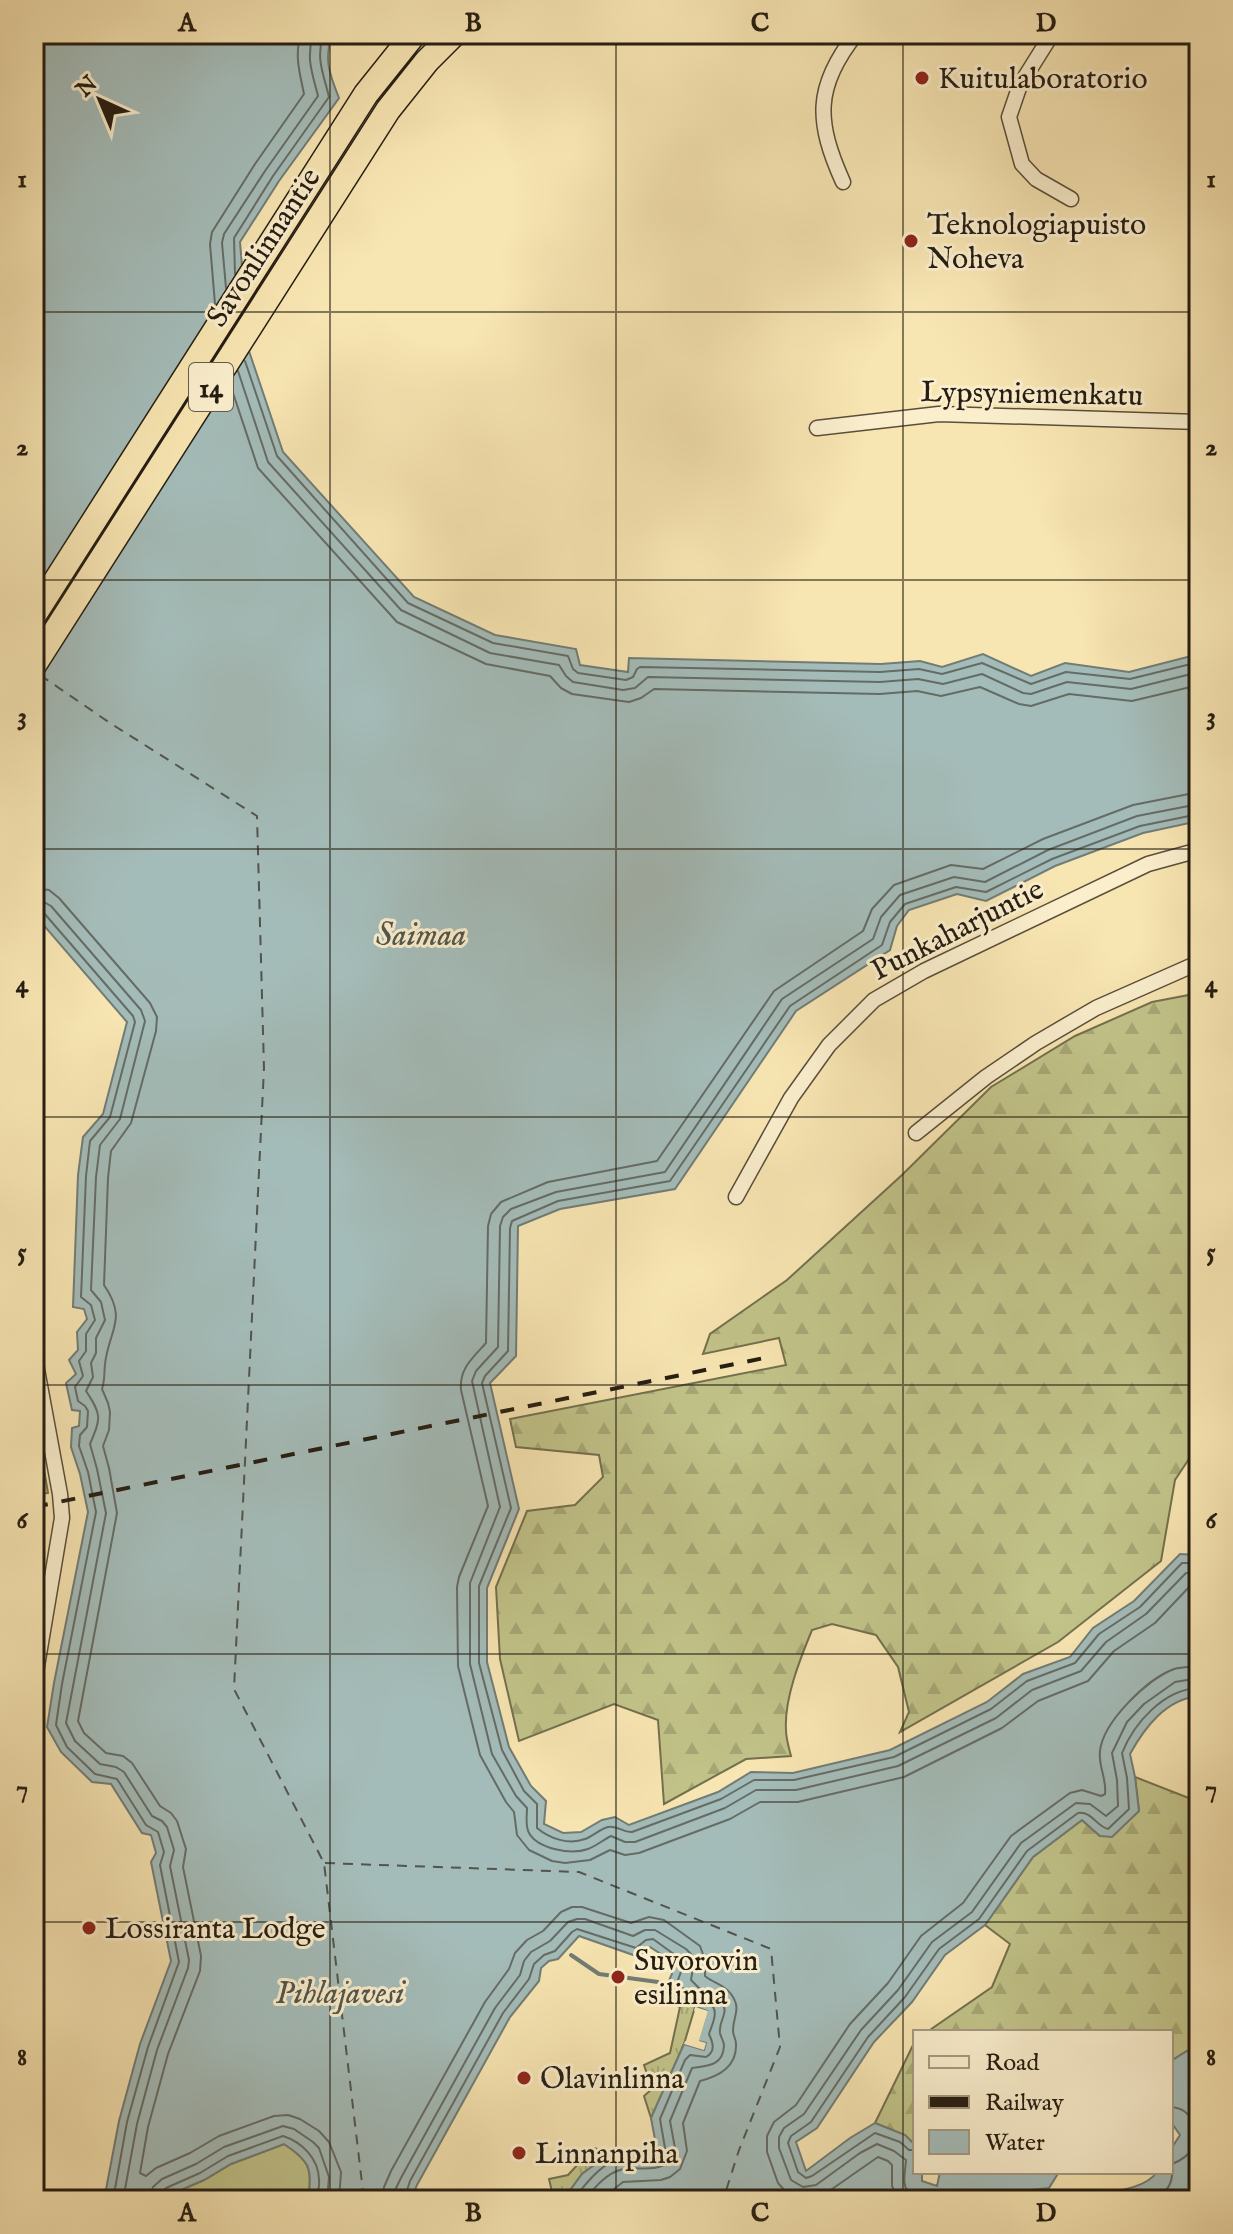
<svg xmlns="http://www.w3.org/2000/svg" width="1233" height="2234" font-family="'IM FELL English',serif">
<defs>
<pattern id="grass-tufts" width="24" height="20" patternUnits="userSpaceOnUse" patternTransform="scale(2)"><rect width="24" height="20" fill="#c1c389"/><path d="M3 7l-1-3M5 7V3M7 7l1-3M15 17l-1-3M17 17v-4M19 17l1-3" fill="none" stroke="#a6a775"/></pattern>
<pattern id="forest-firs" width="22" height="20" patternUnits="userSpaceOnUse" patternTransform="scale(2)"><rect width="22" height="20" fill="#c1c389"/><path d="M5 1l3.5 6h-7zM16 11l3.5 6h-7z" fill="#a6a775"/></pattern>
</defs>
<rect width="100%" height="100%" fill="#f7e5b2"/>
<filter id="stains"><feTurbulence type="fractalNoise" baseFrequency=".0025" numOctaves="4"/><feColorMatrix values="0 0 0 0 .2 0 0 0 0 .09 0 0 0 0 .02 0 0 0 .5 -.17"/></filter>
<radialGradient id="worn" r=".72"><stop offset=".6" stop-color="#630" stop-opacity="0"/><stop offset="1" stop-color="#630" stop-opacity=".3"/></radialGradient>
<path fill="url(#grass-tufts)" stroke="#73704e" stroke-width="2" d="M34 1411 48 1493 34 1495Z
M666 1988 683 1996 695 2007 684 2044 651 2118 644 2096 652 2089 644 2065 670 2053 680 2007 660 1999Z
M593 2148 612 2152 582 2174 563 2200H554L549 2179 568 2175Z"/>
<path fill="url(#forest-firs)" stroke="#73704e" stroke-width="2" d="M1199 993V1444L1175 1480 1161 1561 1058 1642 900 1732 909 1712 898 1667 876 1635 832 1624 812 1630C800 1659 784 1699 786 1730 786 1739 789 1748 791 1756L746 1759 664 1804 658 1720 614 1704 519 1741 500 1659 496 1587 527 1511 575 1505 603 1477 599 1455 516 1447 510 1419 786 1365 779 1338 703 1354 710 1334 787 1280 902 1175 991 1087 1075 1036 1152 1002Z
M1135 1777 1199 1802V2049L1187 2051 1171 2061V2032H927L992 1987 1010 1944 985 1925 1033 1857 1082 1820 1100 1836 1139 1811Z
M915 2041V2145L905 2135 875 2123Z"/>
<path fill="#c1c389" stroke="#73704e" stroke-width="2" d="M284 2144C310 2161 313 2169 308 2200H167L169 2195 204 2180 231 2164Z"/>
<path fill="#a4bcb9" stroke="#717c76" stroke-width="2" d="M34 34H332C324 60 329 73 339 98L279 181 240 242 249 351 283 452 414 597 495 635 576 649 580 665 628 672 629 658 881 664 920 661 942 667 983 654 1031 676 1065 663 1129 672 1199 654V821L1143 833 1055 866 986 901 957 894 909 910 897 926 890 950 796 1011 675 1189 560 1209 518 1226 516 1356 490 1383 519 1509 487 1588V1662L509 1747 531 1786 546 1801 544 1824 563 1833 581 1832 602 1820 615 1817 629 1825 718 1792 751 1772 793 1773 890 1750 987 1702 1023 1674 1070 1657 1093 1628 1134 1601 1180 1554 1199 1555V1696C1166 1699 1145 1727 1130 1754L1135 1777 1139 1811 1112 1837 1100 1836 1082 1820 1033 1857 985 1925 945 1955 912 2002 874 2042 817 2128 796 2142 806 2171 850 2138 875 2123 905 2135 915 2145V2172H924L922 2174V2181L937 2186 940 2172H1059L1049 2188 1032 2190 1031 2200H563L582 2174 612 2152 657 2150 651 2118 684 2044 704 2050 706 2043 698 2041 707 2011C691 2006 681 1995 666 1988L676 1964 650 1947 639 1957 579 1936 558 1959 549 1961 541 1968 539 1981 510 2017 417 2185 411 2200H308C313 2169 310 2161 284 2144L231 2164 204 2180 169 2195 167 2200H104L119 2121 140 2044 171 1961 151 1862 156 1853 151 1835 142 1833 111 1784 92 1782 61 1752 47 1727 54 1683 88 1512 80 1474 71 1447 72 1428 79 1426 80 1411 72 1410 66 1383 76 1374 69 1360 78 1350 77 1332 87 1319 84 1309 73 1307 78 1175 83 1137 103 1114 127 1022 34 914Z
M1199 2049V2200H1096L1099 2194C1117 2191 1146 2188 1157 2172H1171V2149L1180 2135 1171 2122V2061L1187 2051Z"/>
<path fill="#f7e5b2" d="M695 2007 708 2011 699 2041 706 2043 704 2050 684 2044 685 2041 695 2044V2040L703 2014 694 2011Z"/>
<g fill="none" stroke-linecap="round" stroke-linejoin="round">
<path stroke="#646c66" stroke-width="2" d="M235 274 234 238 273 176 329 97C323 72 316 60 323 34
M226 288 222 243 224 234 265 171 318 96C312 72 306 59 313 34
M215 304 210 244 212 232 255 164 304 94C300 74 294 55 301 34
M245 361 277 456 408 603 493 643 568 656 573 669 578 673 626 680 633 677 637 669 640 667 880 672 919 669 942 674 982 663 1031 684 1066 672 1130 679 1199 662
M238 371 268 462 401 610 490 653 559 665 566 676 573 682 623 690 635 688 648 677 880 682 918 679 943 684 982 674 1023 693 1031 694 1067 682 1131 689 1199 672
M230 384 258 468 397 622 486 664 550 676 561 688 572 694 629 702 641 698 654 689 880 694 917 691 941 696 980 687 1019 704 1031 706 1069 694 1132 701 1199 685
M1199 792 1133 805 1043 839 983 869 951 865 894 885 872 909 863 931 774 991 657 1161 548 1182 501 1202 491 1214 488 1226 486 1343C473 1358 459 1368 461 1390L488 1506 459 1577 457 1587 458 1666 480 1755 506 1802 514 1812 517 1835 529 1850 552 1861 565 1863 590 1860 610 1850 625 1855 639 1853 730 1819 760 1802H798L904 1777 1002 1728 1038 1701 1088 1681 1114 1651 1155 1623 1191 1585H1199
M1199 804 1137 816 1048 850 985 882 954 877 900 895 881 917 873 939 782 999 665 1172 556 1192 511 1209 503 1217 500 1226 498 1347 476 1371 472 1381 500 1507 470 1583V1664L492 1754 516 1796 527 1808C527 1816 525 1826 529 1833 538 1849 571 1855 588 1849 596 1846 603 1840 611 1836L625 1842H635L725 1808 756 1790H796L898 1766 996 1718 1032 1690 1081 1671 1106 1642 1146 1614 1186 1573H1199
M1199 814 1140 826 1052 859 986 892 956 887 905 904 890 922 882 945 790 1006 670 1181 558 1201 512 1221 510 1228 508 1351 485 1376 482 1383 511 1508 479 1586V1663L502 1750 524 1791 537 1804V1828C550 1839 569 1845 585 1839 593 1836 600 1829 608 1827 618 1825 623 1833 632 1832L721 1799 754 1780H794L894 1757 991 1709 1027 1681 1075 1663 1099 1634 1140 1607 1182 1563H1199
M34 888 49 890 59 898 150 1003 157 1017 156 1031 131 1123 111 1151 108 1178 104 1285C128 1320 109 1329 105 1364 104 1373 105 1380 102 1389L108 1403 110 1412 109 1430 103 1446 109 1468 117 1513 78 1721 84 1733 106 1753 123 1756 132 1763 160 1806 171 1813 177 1821 186 1849 183 1867 201 1956 200 1971 168 2054 148 2127 140 2173 146 2176 156 2168 190 2153 219 2136 274 2116 288 2115 300 2119 319 2131 329 2142 341 2172 339 2200
M34 900 42 901 51 906 141 1010 145 1021 120 1119 100 1145 96 1177 91 1290 101 1302 105 1320 96 1338V1353L91 1363 93 1377 86 1391C102 1415 101 1418 90 1444L97 1469 106 1513 66 1723 75 1741 100 1764 116 1767 124 1772 152 1816 162 1821 167 1827 174 1850 170 1866 189 1960 188 1968 157 2050 137 2124 123 2200
M34 910 44 913 133 1016 135 1022 110 1117 90 1141 86 1176 81 1297 91 1305 95 1320 86 1334V1351L79 1361 83 1376 75 1387 78 1401 85 1406 88 1411 87 1427 80 1435 79 1446 88 1472 96 1512 62 1684 56 1725 67 1747 95 1774 117 1779 146 1825 158 1832 164 1852 160 1865 179 1962 148 2047 127 2122 113 2200
M915 2150H909L900 2142 875 2133 812 2176 806 2178 798 2172 788 2143 791 2136 811 2122 868 2037 905 1997 939 1949 979 1919 1027 1851 1078 1813C1092 1811 1096 1826 1108 1829L1129 1809 1127 1778 1122 1753C1134 1723 1164 1689 1199 1688
M150 2200 153 2187 162 2179 196 2164 224 2147 283 2126 294 2129 313 2142 319 2148 329 2177 327 2200
M160 2200 161 2193 166 2188 200 2173 228 2156 283 2136C302 2142 319 2159 319 2180 320 2186 317 2194 316 2200
M382 2200 384 2187 391 2171 485 2002 509 1969 515 1953 527 1940 543 1931 561 1912 572 1907H582L631 1923 649 1917 664 1920 700 1946 705 1960V1976C713 1983 724 1984 731 1994 742 2009 733 2016 733 2031 733 2035 736 2039 736 2044 737 2067 719 2076 700 2081L683 2123 687 2151 680 2169 670 2177 661 2180 623 2182 600 2200
M394 2200 395 2190 402 2176 495 2008 520 1975 524 1961 531 1952 550 1941 568 1922 577 1919H585L633 1936 645 1930H655L686 1949 691 1954 694 1962 691 1980 701 1990 719 1998C732 2014 718 2018 720 2033 721 2038 724 2041 724 2046 723 2066 707 2066 692 2068L670 2121 675 2148 670 2161C655 2174 637 2165 620 2170 606 2174 593 2189 585 2200
M404 2200 410 2181 503 2013 529 1979 534 1964 544 1955 555 1951 572 1932 577 1929 636 1948 646 1940 653 1939 682 1960C686 1969 676 1976 678 1985 685 1989 689 1993 695 1998 701 2002 701 1999 708 2003 721 2009 712 2024 709 2034 713 2043 716 2051 706 2057L690 2055 685 2060 660 2119 665 2148 662 2156C648 2163 631 2156 616 2160 600 2165 583 2187 573 2200
M899 2200 892 2186V2165L888 2161 878 2157 822 2196 810 2200 800 2199 786 2192 778 2183 767 2152V2136L774 2122 796 2105 850 2024 888 1983 921 1936 963 1903 1011 1836 1070 1793 1082 1790 1101 1796 1105 1794C1107 1779 1098 1766 1100 1751 1103 1722 1147 1679 1174 1669 1182 1667 1191 1667 1199 1666
M921 2200C898 2191 905 2178 906 2160L894 2151 877 2144 860 2153 816 2185 803 2187 791 2180 779 2148V2137L784 2128 804 2114 861 2030 898 1990 932 1942 972 1912 1021 1843 1076 1803 1090 1804 1106 1816 1118 1806 1117 1780 1112 1753 1127 1722 1144 1704 1175 1682 1199 1678
M1149 2200C1168 2194 1174 2183 1172 2164 1190 2157 1204 2141 1193 2121 1187 2112 1182 2108 1171 2107"/>
<path stroke="#717c76" stroke-width="4" d="M571 1955 599 1974 658 1982"/>
<path stroke="#51554c" stroke-width="2" stroke-dasharray="10 8" stroke-linecap="butt" d="M40 675 110 723 257 816 264 1068 234 1689 324 1863 364 2200
M325 1863 579 1872 771 1949 780 2047 739 2150 723 2200"/>
<g stroke="#5a4f3a" stroke-width="17">
<path id="minor" d="M1052 34 1020 85 1009 117 1022 164 1036 179 1071 199
M843 182C816 122 814 87 856 34
M817 428 939 414 1199 422
M34 1081 36 1092 34 1098
M916 1133 986 1077 1036 1043 1096 1008 1191 966 1199 965
M736 1197 791 1098 829 1045 874 1000 924 971 1148 864 1199 850
M34 1353 60 1494 62 1518 34 1684"/>
</g>
<g stroke="#251d12" stroke-width="27">
<path id="trunk" d="M34 615 366 94 414 34
M34 665 388 110 427 61 454 34"/>
</g>
<use href="#minor" stroke="#faeecd" stroke-width="14"/>
<use href="#trunk" stroke="#f7e5b2" stroke-width="24"/>
<path stroke="#251d12" stroke-width="4" stroke-dasharray="14 14" stroke-linecap="butt" d="M34 1507 769 1357"/>
</g>
<path fill="none" stroke="#251d12" stroke-width="2" stroke-opacity="0.55" d="M330 34V2200M616 34V2200M903 34V2200M34 312H1199M34 580H1199M34 849H1199M34 1117H1199M34 1385H1199M34 1654H1199M34 1922H1199"/>
<g fill="#8f2418" stroke="#faeecd" stroke-width="3">
<circle cx="922" cy="78" r="8"/>
<circle cx="911" cy="241" r="8"/>
<circle cx="89" cy="1928" r="8"/>
<circle cx="618" cy="1977" r="8"/>
<circle cx="524" cy="2078" r="8"/>
<circle cx="519" cy="2153" r="8"/>
</g>
<g text-anchor="middle" stroke-width="6" stroke-linejoin="round" paint-order="stroke">
<rect fill="#faeecd" stroke="#655c4a" stroke-width="2" x="189" y="363" width="44" height="48" rx="6"/>
<g font-size="28" font-weight="bold" fill="#251d12">
<text x="211" y="397">14</text>
</g>
<g font-size="30" fill="#251d12" stroke="#faeecd" text-anchor="start">
<text x="938" y="88">Kuitulaboratorio</text>
<text x="927" y="234">Teknologiapuisto<tspan x="927" dy="34">Noheva</tspan></text>
<text x="105" y="1938">Lossiranta Lodge</text>
<text x="634" y="1970">Suvorovin<tspan x="634" dy="34">esilinna</tspan></text>
<text x="540" y="2088">Olavinlinna</text>
<text x="535" y="2163">Linnanpiha</text>
</g>
<g font-size="30" fill="#251d12" stroke="#faeecd">
<text transform="translate(263 247) rotate(-57)" y="10">Savonlinnantie</text>
<text transform="translate(1032 393) rotate(1)" y="10">Lypsyniemenkatu</text>
<text transform="translate(957 929) rotate(-27)" y="10">Punkaharjuntie</text>
</g>
<g font-size="32" font-style="italic" fill="#51554c" stroke="#faeecd">
<text x="421" y="945">Saimaa</text>
<text x="340" y="2003">Pihlajavesi</text>
</g>
</g>
<rect width="1233" height="2234" fill="none" stroke="#f7e5b2" stroke-width="88"/>
<rect x="913" y="2030" width="260" height="144" fill="#faeecd" stroke="#a59a82" stroke-width="2"/>
<rect x="929" y="2056" width="40" height="12" fill="#faeecd" stroke="#a59a82" stroke-width="2"/>
<text x="985" y="2070" font-size="24" fill="#251d12">Road</text>
<rect x="929" y="2096" width="40" height="12" fill="#251d12" stroke="#a59a82" stroke-width="2"/>
<text x="985" y="2110" font-size="24" fill="#251d12">Railway</text>
<rect x="929" y="2130" width="40" height="24" fill="#a4bcb9" stroke="#a59a82" stroke-width="2"/>
<text x="985" y="2150" font-size="24" fill="#251d12">Water</text>
<g transform="translate(100 100) rotate(316)" stroke="#faeecd" stroke-width="6" paint-order="stroke">
<path d="M0-6L14 30L0 20L-14 30Z" fill="#251d12"/>
<text y="-12" font-size="22" font-weight="bold" text-anchor="middle" fill="#251d12">N</text>
</g>
<rect x="44" y="44" width="1145" height="2146" fill="none" stroke="#251d12" stroke-width="3"/>
<g font-size="26" text-anchor="middle" font-weight="bold" fill="#251d12">
<text x="187" y="31">A</text>
<text x="473" y="31">B</text>
<text x="760" y="31">C</text>
<text x="1046" y="31">D</text>
<text x="22" y="187">1</text>
<text x="1211" y="187">1</text>
<text x="22" y="455">2</text>
<text x="1211" y="455">2</text>
<text x="22" y="724">3</text>
<text x="1211" y="724">3</text>
<text x="22" y="992">4</text>
<text x="1211" y="992">4</text>
<text x="22" y="1260">5</text>
<text x="1211" y="1260">5</text>
<text x="22" y="1528">6</text>
<text x="1211" y="1528">6</text>
<text x="22" y="1797">7</text>
<text x="1211" y="1797">7</text>
<text x="22" y="2065">8</text>
<text x="1211" y="2065">8</text>
<text x="187" y="2221">A</text>
<text x="473" y="2221">B</text>
<text x="760" y="2221">C</text>
<text x="1046" y="2221">D</text>
</g>
<rect width="100%" height="100%" filter="url(#stains)"/>
<rect width="100%" height="100%" fill="url(#worn)"/>
</svg>
